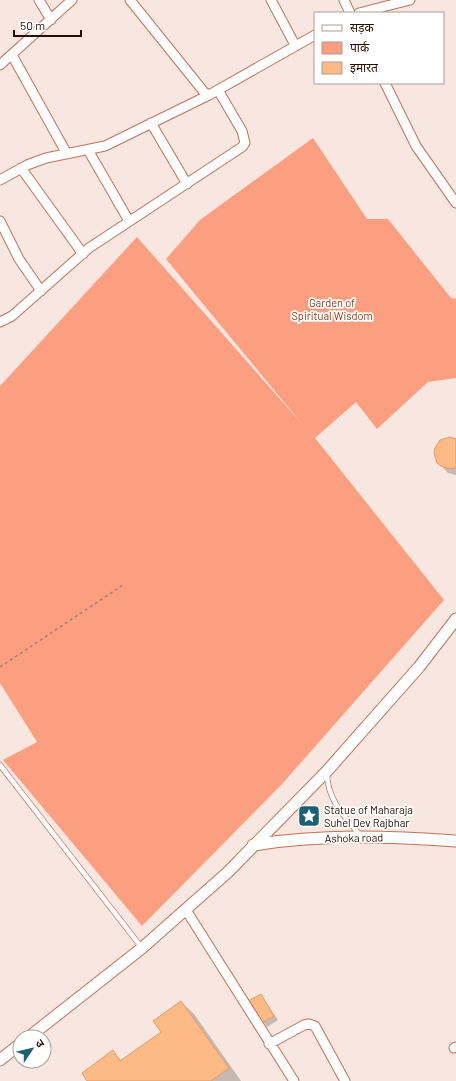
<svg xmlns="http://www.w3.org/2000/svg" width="456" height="1081" font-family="Barlow,'Noto Sans Devanagari',sans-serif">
<rect width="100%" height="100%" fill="#f8e6e0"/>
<path fill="#fc9f80" d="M313 138 367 219H388L451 298 456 299V378L428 382 377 429 356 402 315 438 444 600 283 783 142 926 3 760 37 742 0 683V386L137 237 302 424 166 259 200 220Z"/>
<path fill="#0003" d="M456 441V475L448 473 438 462Z
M260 995 278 1020 267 1027 250 1001Z
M181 1002 194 1014 241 1081H89L113 1052 122 1061 162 1032Z"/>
<path fill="#feba85" stroke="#df9d68" d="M450 437 456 439V468L450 469 441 466 437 463 434 453 435 448 440 440Z
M261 994 274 1016 262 1023 248 1001Z
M181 1001 229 1068 211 1081H87L82 1073 113 1050 120 1061 161 1032 153 1021Z"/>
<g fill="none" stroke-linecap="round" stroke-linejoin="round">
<g stroke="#bf7259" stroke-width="6">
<path id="service" d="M0 765 142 948
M327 773C327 799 344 816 360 835"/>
</g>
<g stroke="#bf7259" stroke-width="11">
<path id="minor" d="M39 0 51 20
M130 0 204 92 209 95 315 35
M271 0 295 45
M344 0 350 13
M359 13 410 0
M12 55 67 154
M0 65 72 0
M385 83 416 146 456 203
M151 123 187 184
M88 150 129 221
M21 168 83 254
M0 180 27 165 46 158 105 146 209 95
M0 221 19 259 41 291
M0 322 12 316 89 248 242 147 245 143 242 131 218 90
M186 910 294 1081
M269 1044 304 1025 309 1024 315 1026 345 1081
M454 1048 456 1047"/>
</g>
<g stroke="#bf7259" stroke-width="13">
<path id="tertiary" d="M253 845C320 834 388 836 456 841
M29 1037 142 948 228 872 327 771 419 667 456 619
M0 1060 20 1044"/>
</g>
<path stroke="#9a837b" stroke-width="1.5" stroke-dasharray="3 3" stroke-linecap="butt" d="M0 667 123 585"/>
<use href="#service" stroke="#fff" stroke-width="4.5"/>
<use href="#minor" stroke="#fff" stroke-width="9"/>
<use href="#tertiary" stroke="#fff" stroke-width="11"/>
</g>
<defs>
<g id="sight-square" transform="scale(1.15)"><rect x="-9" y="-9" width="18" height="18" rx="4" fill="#1c6072" stroke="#fff"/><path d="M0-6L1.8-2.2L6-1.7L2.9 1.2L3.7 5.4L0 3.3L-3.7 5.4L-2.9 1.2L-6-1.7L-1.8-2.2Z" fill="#fff"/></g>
</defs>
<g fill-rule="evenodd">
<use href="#sight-square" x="309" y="816"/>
</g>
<g text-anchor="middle" stroke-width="3.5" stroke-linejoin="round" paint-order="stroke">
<g font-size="11" fill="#8f3717" stroke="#fff">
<text x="332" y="307">Garden of<tspan x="332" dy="13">Spiritual Wisdom</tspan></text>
</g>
<g font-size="11" fill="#290c03" stroke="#fff" text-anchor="start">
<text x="324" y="814">Statue of Maharaja<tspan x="324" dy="13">Suhel Dev Rajbhar</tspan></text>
</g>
<g font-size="11" fill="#290c03" stroke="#fff">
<text transform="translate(354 838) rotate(-1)" y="4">Ashoka road</text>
</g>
</g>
<rect x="314" y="12" width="130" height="72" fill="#ffffff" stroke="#a99e9a"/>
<rect x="322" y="25" width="20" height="6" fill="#ffffff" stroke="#a99e9a"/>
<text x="350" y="32" font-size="12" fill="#290c03">सड़क</text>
<rect x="322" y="42" width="20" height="12" fill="#fc9f80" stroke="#a99e9a"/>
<text x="350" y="52" font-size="12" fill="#290c03">पार्क</text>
<rect x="322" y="62" width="20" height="12" fill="#feba85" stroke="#a99e9a"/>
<text x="350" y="72" font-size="12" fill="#290c03">इमारत</text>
<g transform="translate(32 1049) rotate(55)"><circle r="19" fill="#ffffff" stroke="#a99e9a"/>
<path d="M0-3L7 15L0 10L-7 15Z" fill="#1c6072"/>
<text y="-6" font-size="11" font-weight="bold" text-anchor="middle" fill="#290c03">उ</text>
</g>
<path d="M14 30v6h67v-6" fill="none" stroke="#290c03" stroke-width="2"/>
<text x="20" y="30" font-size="12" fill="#290c03" stroke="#ffffff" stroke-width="3" paint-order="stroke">50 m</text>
</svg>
